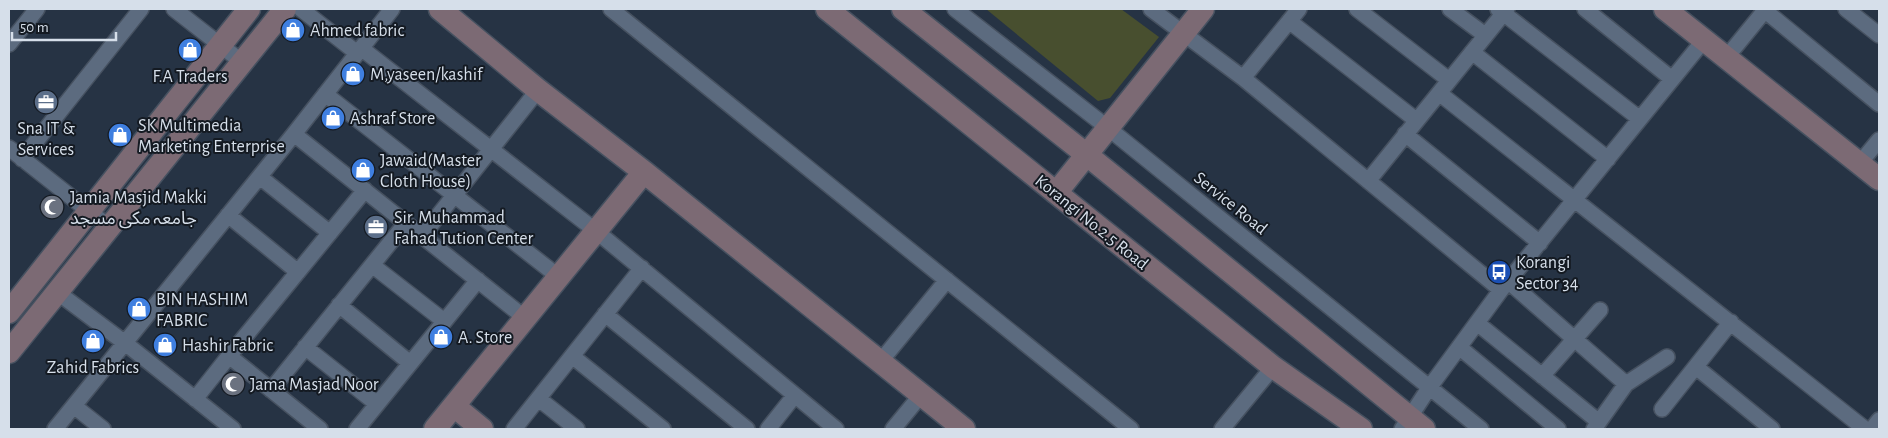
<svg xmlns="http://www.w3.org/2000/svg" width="1888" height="438" font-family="'Alegreya Sans','Noto Sans Arabic',sans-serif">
<rect width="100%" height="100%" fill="#263344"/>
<path fill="#484f2f" d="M986 9H1121L1159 37 1110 98 1098 101Z"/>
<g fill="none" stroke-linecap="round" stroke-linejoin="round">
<g stroke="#465160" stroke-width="18">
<path id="street" d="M174 9 242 62
M301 9 357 53
M611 9 1131 429
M955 9 1108 128 1481 429
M1151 9 1243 78 1501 290
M1357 9 1449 80
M1450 9 1485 35
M1498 9 1640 119
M1585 9 1672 79
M1763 9 1879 104
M1846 9 1879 35
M1289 21 1416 120
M9 44 37 9
M361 48 596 231 836 429
M1472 52 1608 159
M1726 58 1766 9
M1243 78 1299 9
M1439 93 1865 429
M325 94 559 277
M294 134 525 318
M1405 134 1540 243
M9 148 109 227
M22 159 141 9
M1860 163 1879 140
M260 177 330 233
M1368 181 1507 9
M228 215 298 272
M422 236 538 90
M372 265 444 321
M1508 281 1626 384
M57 292 125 343 233 429
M339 305 410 363
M605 314 747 429
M1477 323 1599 422
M305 347 377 404
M1459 347 1558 429
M572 356 663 429
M880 362 947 280
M1696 367 1772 429
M1542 376 1600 310
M271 390 406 223
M195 399 229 356
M539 399 577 429
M74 406 103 429
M1662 409 1731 322
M55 429 294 134 392 9
M320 429 229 356 365 190
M357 429 478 280
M514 429 642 268
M768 429 795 395
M893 429 921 395
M1222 429 1273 367
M1402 429 1429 388 1501 290 1704 40
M1594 429 1626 384 1667 357
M1872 429 1879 420"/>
</g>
<g stroke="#465160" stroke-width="25">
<path id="secondary" d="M440 9 538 90 644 172 964 429
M827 9 1273 367 1361 429
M903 9 1087 155 1424 429
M1665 9 1879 179
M1056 193 1203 9
M9 312 249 9
M9 352 285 9
M454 406 482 429
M435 429 644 172"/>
</g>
<use href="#street" stroke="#5c6b7f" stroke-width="15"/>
<use href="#secondary" stroke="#7c6a74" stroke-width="22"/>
</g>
<defs>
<g id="shop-disc" transform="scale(1.25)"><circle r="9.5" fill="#3f7fe0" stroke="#141a22"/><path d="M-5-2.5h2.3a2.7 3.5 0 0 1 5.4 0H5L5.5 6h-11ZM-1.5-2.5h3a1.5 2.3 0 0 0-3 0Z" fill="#fff"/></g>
<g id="office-disc" transform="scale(1.25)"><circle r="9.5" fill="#5c6f8a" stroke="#141a22"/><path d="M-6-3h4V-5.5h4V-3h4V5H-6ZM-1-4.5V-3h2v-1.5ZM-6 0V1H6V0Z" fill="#fff"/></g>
<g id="mosque-disc" transform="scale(1.25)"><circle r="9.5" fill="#6b7280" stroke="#141a22"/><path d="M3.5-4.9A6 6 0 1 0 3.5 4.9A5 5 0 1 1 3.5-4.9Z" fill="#fff"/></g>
<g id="bus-disc" transform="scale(1.25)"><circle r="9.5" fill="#1a4fb4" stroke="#141a22"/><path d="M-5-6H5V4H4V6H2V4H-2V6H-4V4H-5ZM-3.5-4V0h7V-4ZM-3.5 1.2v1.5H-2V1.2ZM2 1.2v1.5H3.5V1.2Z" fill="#fff"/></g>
</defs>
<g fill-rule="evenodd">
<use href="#shop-disc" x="293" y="30"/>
<use href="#shop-disc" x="190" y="50"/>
<use href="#shop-disc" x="353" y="74"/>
<use href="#office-disc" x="46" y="102"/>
<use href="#shop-disc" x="333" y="118"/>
<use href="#shop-disc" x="120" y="135"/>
<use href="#shop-disc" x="363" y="170"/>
<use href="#mosque-disc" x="52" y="207"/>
<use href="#office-disc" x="376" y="227"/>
<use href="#bus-disc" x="1499" y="272"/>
<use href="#shop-disc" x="139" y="309"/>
<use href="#shop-disc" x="441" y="337"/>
<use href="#shop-disc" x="93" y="341"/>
<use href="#shop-disc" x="165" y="345"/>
<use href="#mosque-disc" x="233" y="384"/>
</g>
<g text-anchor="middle" stroke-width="4" stroke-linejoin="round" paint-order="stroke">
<g font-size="18" fill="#d6dfea" stroke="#141a22" text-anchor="start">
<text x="310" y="36">Ahmed fabric</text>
<text x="370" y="80">M,yaseen/kashif</text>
<text x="190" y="82" text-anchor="middle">F.A Traders</text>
<text x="350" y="124">Ashraf Store</text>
<text x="138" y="131">SK Multimedia<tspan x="138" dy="21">Marketing Enterprise</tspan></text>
<text x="46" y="134" text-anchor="middle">Sna IT &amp;<tspan x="46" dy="21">Services</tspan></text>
<text x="380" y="166">Jawaid(Master<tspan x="380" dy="21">Cloth House)</tspan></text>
<text x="70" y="203">Jamia Masjid Makki<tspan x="70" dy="21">جامعہ مکی مسجد</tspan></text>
<text x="394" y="223">Sir. Muhammad<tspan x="394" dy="21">Fahad Tution Center</tspan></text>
<text x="1516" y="268">Korangi<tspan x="1516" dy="21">Sector 34</tspan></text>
<text x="156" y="305">BIN HASHIM<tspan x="156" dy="21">FABRIC</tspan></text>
<text x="458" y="343">A. Store</text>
<text x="182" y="351">Hashir Fabric</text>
<text x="93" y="373" text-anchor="middle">Zahid Fabrics</text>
<text x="250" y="390">Jama Masjad Noor</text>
</g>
<g font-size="18" fill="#d6dfea" stroke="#141a22">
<text transform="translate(1231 203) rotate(39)" y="6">Service Road</text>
<text transform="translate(1092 222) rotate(39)" y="6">Korangi No.2.5 Road</text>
</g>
</g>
<rect width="1888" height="438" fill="none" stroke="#d6dfea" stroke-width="20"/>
<path d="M12 32v8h104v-8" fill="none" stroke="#d6dfea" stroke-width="2.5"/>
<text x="20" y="32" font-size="15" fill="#d6dfea" stroke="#141a22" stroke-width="4" paint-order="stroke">50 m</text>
</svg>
